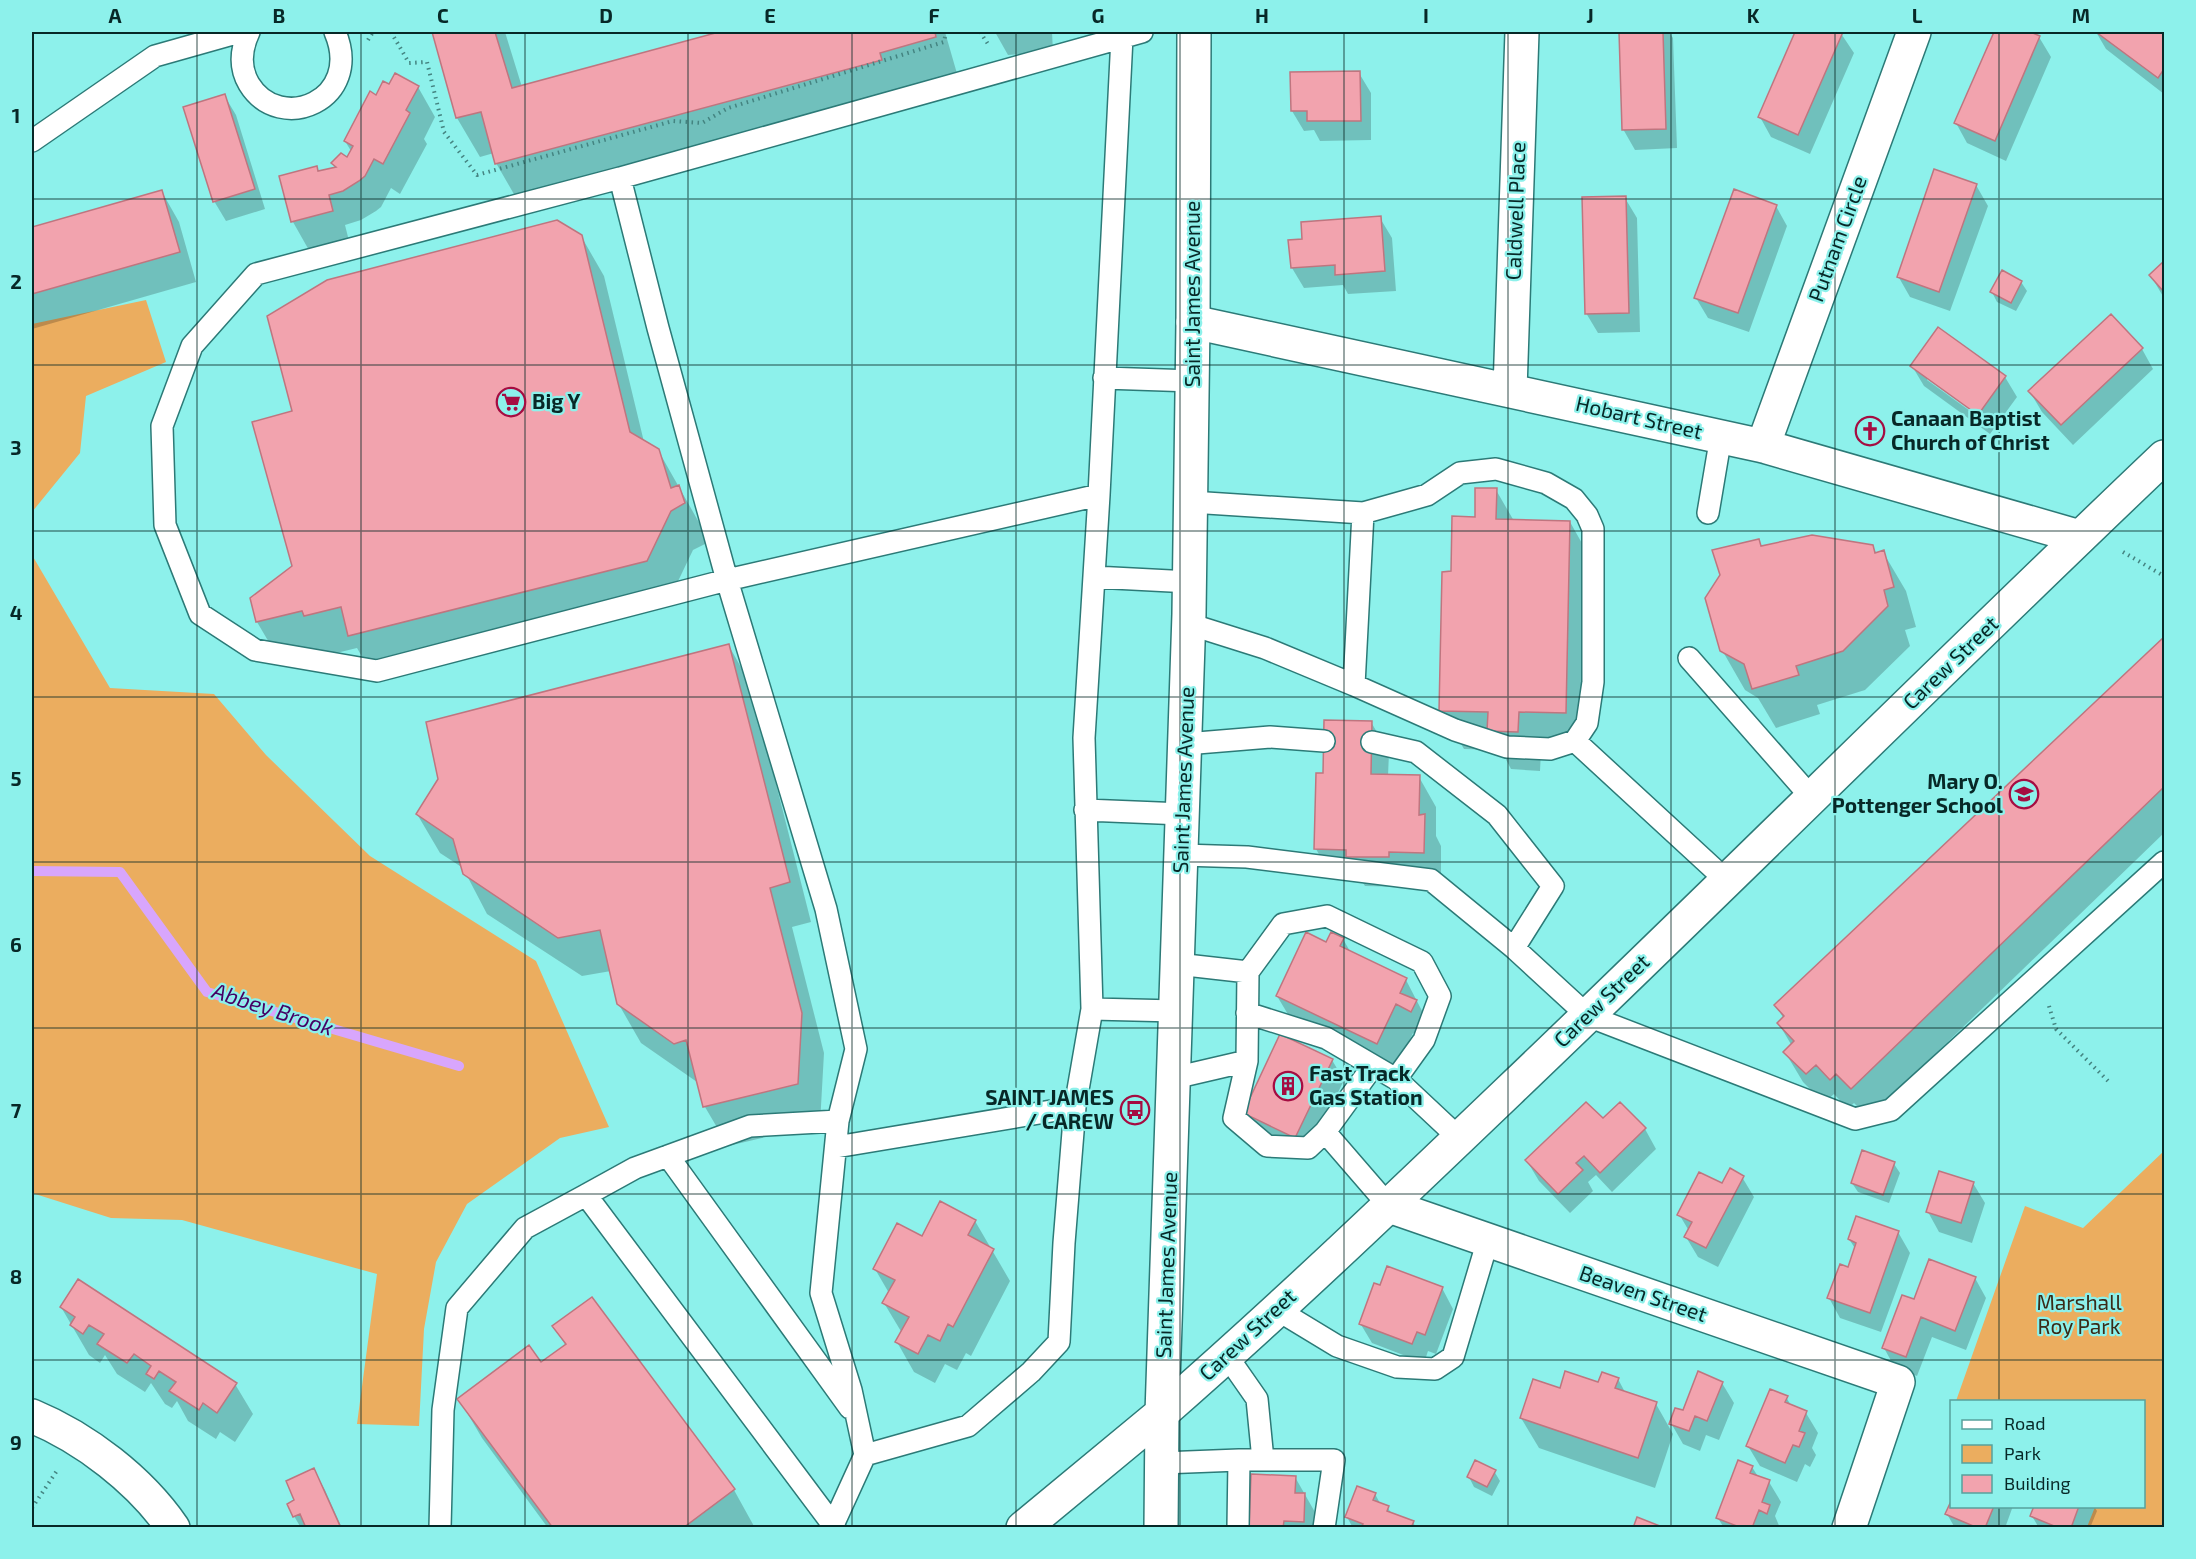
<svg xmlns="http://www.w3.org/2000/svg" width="2196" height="1559" font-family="'Exo 2',sans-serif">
<rect width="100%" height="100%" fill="#8df1eb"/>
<path fill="#ebad5f" d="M146 300 166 362 86 396 80 453 32 512V324Z
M32 555 110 688 214 694 266 755 370 856 536 961 609 1127 560 1138 467 1204 436 1262 424 1329 419 1426 357 1424 377 1274 182 1220 111 1218 32 1193Z
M2164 1151V1527H2087L2095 1507 2144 1506V1402L1956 1401 2025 1206 2083 1228Z"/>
<path fill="#0003" fill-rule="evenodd" d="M434 32H505L522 87 724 32H945L958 77 519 203 496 163 494 153 480 157 457 118Z
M995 32H1052L1053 52 1008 55Z
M1621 32H1669L1673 38 1677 148 1635 150 1623 129Z
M1797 32H1840L1854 53 1810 154 1771 137 1760 117Z
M1995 32H2026L2039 37 2051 57 2006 161 1967 143 1956 123Z
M2096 32H2164V94L2106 49Z
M1359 73 1371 93V140L1320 141 1314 130 1304 131 1292 111Z
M390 86 418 87 435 117 424 139 427 144 400 194 391 188 381 207 376 211 361 220 345 225 349 241 310 252 293 222 280 177 316 167 319 173 336 168 333 164 347 159 351 151 345 141 377 97Z
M224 95 236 115 265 209 226 221 214 201Z
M1976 185 1988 206 1950 311 1910 297 1898 276Z
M162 192 179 222 196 282 32 329V229Z
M1625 198 1637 218 1640 332 1598 333 1586 313Z
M1776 206 1787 226 1749 332 1708 318 1696 298Z
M1380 218 1392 238 1396 291 1348 294 1343 285 1304 288 1292 268 1303 240Z
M581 236 604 276 644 442 658 450 701 526 707 543 693 550 669 600 372 674 357 648 328 655 325 650 280 661 257 622 294 567V412Z
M2164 263V298L2151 276Z
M2021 282 2027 291 2016 311 1997 302 1992 292Z
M2142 349 2153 369 2073 445 2042 412 2030 392Z
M1912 366 2005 377 2017 397 1990 434 1924 386ZM1927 376 1985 418 1984 421 1927 380Z
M1496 490 1514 521 1570 522 1592 561 1588 752 1541 751 1540 771 1511 769 1501 750 1464 749 1441 710 1452 573 1476 518Z
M1759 541 1762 548 1872 546 1877 554 1883 552 1906 591 1916 627 1905 630 1910 646 1865 690 1817 705 1820 714 1776 728 1758 698 1745 690 1722 650Z
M2164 639V833L1869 1118 1854 1103 1848 1109 1834 1094 1824 1103 1803 1082 1785 1052 1792 1046 1779 1024 1784 1019 1776 1006Z
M729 646 751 685 811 922 792 927 824 1053 820 1124 728 1146 705 1107 697 1082 641 1043 618 1003 611 971 582 976 487 914 463 868 440 853 417 814Z
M1371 722 1389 753 1388 776 1419 777 1436 807V836L1441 846V882L1405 887 1365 886 1361 880 1333 879 1316 849 1325 775Z
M1343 939 1351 953 1406 980 1433 1032 1429 1041 1413 1033 1394 1073 1295 1026 1277 996 1327 944Z
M1332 1060 1344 1080 1307 1157 1256 1133 1244 1113Z
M1603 1120 1645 1129 1656 1149 1612 1192 1596 1175 1588 1182 1593 1191 1570 1213 1539 1181 1527 1161Z
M1894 1164 1900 1173 1889 1203 1858 1192 1852 1183Z
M1742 1177 1754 1197 1718 1267 1698 1257 1686 1237 1689 1231 1679 1214 1723 1185Z
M1973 1183 1985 1203 1972 1243 1939 1232 1928 1212Z
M975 1221 1010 1281 971 1356 966 1353 957 1370 945 1364 935 1383 914 1372 897 1342 902 1333 884 1303 889 1293 875 1269Z
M1898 1232 1910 1253 1881 1332 1840 1318 1829 1298 1849 1269 1856 1250 1849 1239Z
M1975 1278 1986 1298 1966 1350 1932 1337 1917 1376 1895 1368 1884 1348 1915 1301Z
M1381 1287 1442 1288 1453 1309 1436 1354 1428 1351 1424 1363 1372 1343 1360 1323Z
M61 1307 235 1384 253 1414 235 1442 220 1432 216 1439 188 1421 177 1401 172 1408 165 1404 151 1383 145 1392 117 1374 105 1355 100 1363 89 1355Z
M554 1327 734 1490 755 1528H548L482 1438 459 1399 541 1364 566 1346Z
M1618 1379 1626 1394 1656 1404 1673 1434 1655 1488 1539 1448 1521 1418 1561 1390Z
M1722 1383 1734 1403 1719 1440 1706 1435 1700 1451 1683 1444 1671 1423Z
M1786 1397 1792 1407 1806 1413 1818 1433 1812 1448 1816 1455 1810 1467 1805 1464 1797 1482 1760 1466 1748 1446Z
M1752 1467 1759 1478 1769 1482 1781 1502 1775 1516 1780 1528H1724L1718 1518Z
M314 1470 325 1490 342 1528H301L294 1516Z
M1494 1471 1500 1481 1492 1496 1474 1487 1469 1477Z
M1295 1477 1316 1514 1315 1528H1250Z
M1375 1494 1381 1505 1387 1507 1392 1514 1413 1522 1416 1528H1353L1347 1517Z
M1952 1506H2013L2005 1528H1955L1947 1514Z
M2036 1506H2094L2097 1511 2090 1528H2039L2032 1516Z"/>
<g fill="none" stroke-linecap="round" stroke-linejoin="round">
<path stroke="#d8a6fc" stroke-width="10" d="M32 871 120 872 207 992 459 1066"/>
</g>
<path fill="#f2a3ae" stroke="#bf757f" stroke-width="1.5" d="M432 32H495L512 88 719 32H935L936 37 880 53 882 60 495 164 481 112 456 118Z
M1619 32H1663L1666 129 1622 130Z
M1795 32H1843L1798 135 1758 117Z
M1994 32H2030L2040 36 1995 141 1954 123Z
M2096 32H2164V69L2158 78Z
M1360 71 1361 121H1307V111H1291L1290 72Z
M395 73 419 86 406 110 410 113 383 164 374 159 365 176 359 181 343 191 329 195 333 211 291 222 279 176 317 166 318 171 336 167 331 163 341 153 347 157 353 146 344 141 370 91 376 95 383 81 389 84Z
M225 94 255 189 213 202 183 107Z
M1934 169 1977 184 1939 292 1897 277Z
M1734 189 1777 205 1738 313 1694 298Z
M162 190 180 252 32 294V227Z
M1626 196 1629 313 1585 314 1582 197Z
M1381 216 1385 271 1335 275V265L1291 268 1288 240 1302 239 1301 222Z
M557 220 582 235 630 432 659 449 671 488 679 485 685 503 671 511 647 561 348 636 341 607 304 616 302 611 256 622 250 598 292 566 252 422 292 411 267 316 327 280Z
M2164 261V292L2149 275Z
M2002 270 2022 281 2011 303 1990 292Z
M2111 314 2143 348 2061 425 2028 391Z
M1938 327 2006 376 1978 415 1910 366Z
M1475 488H1497L1496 519 1570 521 1566 713 1519 712 1518 732 1487 731 1488 712 1439 711 1442 572 1451 571 1452 516 1475 517Z
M1812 535 1873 545 1875 553 1884 550 1894 587 1884 590 1888 606 1843 651 1796 666 1799 675 1752 689 1744 664 1720 651 1705 598 1720 575 1712 550 1759 539 1761 546Z
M2164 637V787L1851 1089 1836 1074 1830 1080 1816 1065 1806 1074 1783 1052 1794 1041 1777 1023 1784 1016 1774 1005Z
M729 644 790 882 770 888 802 1013 798 1084 703 1107 686 1040 674 1044 617 1004 600 930 558 938 463 874 453 839 416 814 438 779 426 722Z
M1324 720 1372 721 1371 774 1420 775 1419 815 1425 814 1424 853 1389 852V857H1346V850L1314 849 1316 773H1323Z
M1306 932 1326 942 1331 932 1344 938 1340 946 1407 978 1400 993 1417 1000 1411 1012 1396 1004 1377 1044 1276 996Z
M1280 1034 1333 1059 1295 1138 1243 1113Z
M1586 1102 1603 1118 1620 1102 1646 1128 1600 1173 1584 1156 1576 1163 1583 1170 1558 1194 1525 1160Z
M1862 1150 1895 1162 1883 1195 1851 1183Z
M1730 1168 1744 1176 1706 1248 1684 1237 1692 1222 1677 1215 1699 1172 1722 1183Z
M1939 1171 1974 1182 1961 1223 1926 1212Z
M940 1201 976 1220 968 1235 994 1249 953 1327 948 1324 940 1341 928 1335 918 1354 895 1342 909 1317 882 1303 895 1280 873 1269 897 1223 922 1236Z
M1856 1216 1899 1231 1870 1313 1827 1298 1840 1264 1848 1267 1856 1243 1848 1239Z
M1929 1259 1976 1277 1955 1331 1921 1317 1906 1357 1882 1348 1902 1295 1914 1299Z
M1387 1266 1443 1287 1425 1335 1417 1332 1412 1344 1359 1324 1374 1283 1380 1285Z
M78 1279 237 1383 217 1413 203 1403 199 1410 169 1391 176 1382 159 1371 154 1379 146 1374 151 1366 134 1354 127 1363 97 1344 104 1334 89 1325 83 1334 70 1325 75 1317 60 1307Z
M592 1297 735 1489 683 1528H553L457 1399 529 1345 541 1362 566 1344 552 1326Z
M1565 1371 1598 1382 1602 1372 1619 1378 1615 1388 1657 1402 1638 1458 1520 1418 1533 1379 1560 1388Z
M1698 1371 1723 1382 1707 1421 1695 1416 1689 1431 1669 1424 1675 1408 1683 1410Z
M1770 1389 1788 1396 1785 1402 1807 1411 1799 1431 1805 1433 1799 1447 1793 1445 1785 1463 1746 1446Z
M1475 1460 1496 1470 1487 1487 1467 1477Z
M1738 1460 1753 1466 1750 1473 1770 1480 1762 1502 1770 1505 1767 1514 1759 1510 1752 1528H1742L1716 1518Z
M314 1468 341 1528H306L300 1514 293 1517 287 1504 294 1500 286 1481Z
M1251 1474 1296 1476 1295 1493H1305L1304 1522 1284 1521 1283 1528H1249Z
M1357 1486 1376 1493 1373 1500 1389 1506 1387 1511 1414 1521 1411 1528H1361L1363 1524 1345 1517Z
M1952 1499V1506H1994L1985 1528H1978L1945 1514Z
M2034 1506H2079L2071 1528H2059L2030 1516Z
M1637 1517 1665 1528H1633Z"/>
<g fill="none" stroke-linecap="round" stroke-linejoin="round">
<g stroke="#2c7a77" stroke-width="24">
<path id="service" d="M249 32C241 49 239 67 249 84 280 135 364 100 335 32
M1122 37 1099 495 1084 738 1092 1009 1176 1011
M32 141 155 56 240 32
M620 178 256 274 192 346 162 426 165 525 200 614 255 650 377 671 727 580 1099 495
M1104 378 1193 381
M1708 513 1721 436
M1094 577 1190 582
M1189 624 1265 648 1354 685 1455 730 1507 747 1550 749 1575 741 1587 723 1593 682V529L1587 515 1574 499 1546 483 1496 469 1460 473 1427 495 1363 513 1191 502
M1689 658 1812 798
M1354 685 1363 513
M1575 741 1727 881
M1372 742 1416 752 1497 815 1553 886 1514 948
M1185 744 1270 737 1324 741
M1085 810 1183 814
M1182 855 1247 857 1431 880 1514 948 1588 1016 1855 1119 1891 1110 2164 862
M1248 972 1283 924 1327 916 1422 962 1440 996 1424 1040 1396 1079
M1247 1013 1326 1038 1396 1079 1459 1138
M1247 1061 1234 1118 1267 1146 1308 1148 1325 1132
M1373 1066 1325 1132 1389 1206
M1174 1078 1247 1061 1248 972 1177 964
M836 1147 1075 1107 1092 1009
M668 1156 850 1408
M586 1195 635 1168 750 1126 838 1121
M1276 1309 1337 1346 1397 1367 1435 1369 1453 1357 1488 1240
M1227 1356 1257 1399 1263 1460
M865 1455 968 1426 1031 1372 1059 1342 1064 1243 1075 1107
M1239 1460H1334L1324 1528
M1162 1463 1239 1460 1238 1528
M440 1528 443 1410 457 1308 525 1228 586 1195 833 1525
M835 1528 833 1525 865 1455 851 1390 821 1293 838 1121 856 1049 826 909 727 580 658 328 620 178 1142 32"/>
</g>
<g stroke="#2c7a77" stroke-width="36">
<path id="minor" d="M1193 322 1763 446 2080 537
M1510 390 1522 32
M1763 446 1914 32
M1389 1206 1898 1382 1849 1528
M32 1416C85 1438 140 1480 173 1528"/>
</g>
<g stroke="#2c7a77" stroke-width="36">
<path id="tertiary" d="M1162 1413C1281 1309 1395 1200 1509 1091 1729 881 1944 666 2164 457"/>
</g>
<g stroke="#2c7a77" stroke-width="36">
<path id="secondary" d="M1023 1528 1162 1413
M1161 1528 1162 1413 1189 614 1193 322 1194 32"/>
</g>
<path stroke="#448481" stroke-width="4" stroke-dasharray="1.5 4.5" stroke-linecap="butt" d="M391 32 409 63 427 62 444 132 477 175 673 121 702 123 728 108 944 42 946 32
M980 32 988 44
M368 40 373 32
M2123 552 2164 576
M2049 1006 2056 1029 2109 1082
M32 1508 58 1469"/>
<use href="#service" stroke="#fff" stroke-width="21"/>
<use href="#minor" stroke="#fff" stroke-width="33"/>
<use href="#tertiary" stroke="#fff" stroke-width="33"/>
<use href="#secondary" stroke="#fff" stroke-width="33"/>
</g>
<path fill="none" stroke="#072827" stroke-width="1.5" stroke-opacity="0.55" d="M197 32V1528M361 32V1528M525 32V1528M688 32V1528M852 32V1528M1016 32V1528M1180 32V1528M1344 32V1528M1508 32V1528M1671 32V1528M1835 32V1528M1999 32V1402M32 199H2164M32 365H2164M32 531H2164M32 697H2164M32 862H2164M32 1028H2164M32 1194H2164M32 1360H2164M1999 1506V1528"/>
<defs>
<g id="supermarket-ring" transform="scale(1.5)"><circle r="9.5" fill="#8df1eb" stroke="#a50c41" stroke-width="1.5"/><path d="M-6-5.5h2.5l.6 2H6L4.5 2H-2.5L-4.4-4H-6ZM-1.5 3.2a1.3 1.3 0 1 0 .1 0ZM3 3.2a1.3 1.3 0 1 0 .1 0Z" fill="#a50c41"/></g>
<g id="church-ring" transform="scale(1.5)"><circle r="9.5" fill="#8df1eb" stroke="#a50c41" stroke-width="1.5"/><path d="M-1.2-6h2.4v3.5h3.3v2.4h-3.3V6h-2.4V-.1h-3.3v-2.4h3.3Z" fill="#a50c41"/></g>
<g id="school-ring" transform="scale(1.5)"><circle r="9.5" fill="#8df1eb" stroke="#a50c41" stroke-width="1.5"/><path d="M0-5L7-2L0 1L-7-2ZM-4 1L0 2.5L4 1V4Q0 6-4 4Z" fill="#a50c41"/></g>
<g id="building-ring" transform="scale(1.5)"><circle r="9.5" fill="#8df1eb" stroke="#a50c41" stroke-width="1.5"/><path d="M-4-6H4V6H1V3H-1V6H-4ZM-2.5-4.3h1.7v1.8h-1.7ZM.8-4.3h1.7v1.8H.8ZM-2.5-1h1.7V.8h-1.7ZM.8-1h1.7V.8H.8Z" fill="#a50c41"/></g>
<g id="bus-ring" transform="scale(1.5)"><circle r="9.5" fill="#8df1eb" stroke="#a50c41" stroke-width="1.5"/><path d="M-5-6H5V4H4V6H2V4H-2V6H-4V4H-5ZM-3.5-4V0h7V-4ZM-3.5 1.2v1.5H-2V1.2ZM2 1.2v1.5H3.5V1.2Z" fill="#a50c41"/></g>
</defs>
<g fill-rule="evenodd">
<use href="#supermarket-ring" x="511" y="402"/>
<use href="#church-ring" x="1870" y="431"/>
<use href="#school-ring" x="2024" y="794"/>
<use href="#building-ring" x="1288" y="1086"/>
<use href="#bus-ring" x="1135" y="1110"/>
</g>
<g text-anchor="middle" stroke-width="4.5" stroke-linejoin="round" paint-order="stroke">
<g font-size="21" fill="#072827" stroke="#8df1eb">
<text transform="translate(1516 211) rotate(-88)" y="7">Caldwell Place</text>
<text transform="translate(1838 239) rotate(-70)" y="7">Putnam Circle</text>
<text transform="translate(1193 294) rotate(-90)" y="7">Saint James Avenue</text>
<text transform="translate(1639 418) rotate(13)" y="7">Hobart Street</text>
<text transform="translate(1951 663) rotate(-44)" y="7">Carew Street</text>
<text transform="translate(1184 780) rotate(-88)" y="7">Saint James Avenue</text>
<text transform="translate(1602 1001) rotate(-44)" y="7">Carew Street</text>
<text transform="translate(1167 1265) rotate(-88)" y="7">Saint James Avenue</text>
<text transform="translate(1643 1294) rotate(19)" y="7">Beaven Street</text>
<text transform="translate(1248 1335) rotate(-43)" y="7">Carew Street</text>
</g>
<g font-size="21" font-weight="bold" fill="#072827" stroke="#8df1eb" text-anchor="start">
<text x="532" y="409">Big Y</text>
<text x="1891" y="426">Canaan Baptist<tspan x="1891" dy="24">Church of Christ</tspan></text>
<text x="2003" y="789" text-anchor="end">Mary O.<tspan x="2003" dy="24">Pottenger School</tspan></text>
<text x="1309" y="1081">Fast Track<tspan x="1309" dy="24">Gas Station</tspan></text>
<text x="1114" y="1105" text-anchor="end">SAINT JAMES<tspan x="1114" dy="24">/ CAREW</tspan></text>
</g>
<g font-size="21" fill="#3a2b18" stroke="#8df1eb">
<text x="2079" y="1310">Marshall<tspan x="2079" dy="24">Roy Park</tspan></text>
</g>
<g font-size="22" font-style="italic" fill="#450064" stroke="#8df1eb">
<text transform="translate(273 1009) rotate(18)" y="8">Abbey Brook</text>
</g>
</g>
<rect width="2196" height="1559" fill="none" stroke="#8df1eb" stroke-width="66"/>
<rect x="1950" y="1400" width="195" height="108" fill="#8df1eb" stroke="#57a19d" stroke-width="1.5"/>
<rect x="1962" y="1420" width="30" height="9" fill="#ffffff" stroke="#57a19d" stroke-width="1.5"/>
<text x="2004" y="1430" font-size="18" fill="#072827">Road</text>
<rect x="1962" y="1445" width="30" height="18" fill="#ebad5f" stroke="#57a19d" stroke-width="1.5"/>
<text x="2004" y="1460" font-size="18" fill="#072827">Park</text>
<rect x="1962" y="1475" width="30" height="18" fill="#f2a3ae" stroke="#57a19d" stroke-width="1.5"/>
<text x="2004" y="1490" font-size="18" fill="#072827">Building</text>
<rect x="33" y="33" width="2130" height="1493" fill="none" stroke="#072827" stroke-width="2"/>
<g font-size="20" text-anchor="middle" font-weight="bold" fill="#072827">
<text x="115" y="23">A</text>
<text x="279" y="23">B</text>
<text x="443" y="23">C</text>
<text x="606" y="23">D</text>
<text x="770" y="23">E</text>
<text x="934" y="23">F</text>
<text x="1098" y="23">G</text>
<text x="1262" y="23">H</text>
<text x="1426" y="23">I</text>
<text x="1590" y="23">J</text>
<text x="1753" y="23">K</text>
<text x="1917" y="23">L</text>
<text x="2081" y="23">M</text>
<text x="16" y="123">1</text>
<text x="16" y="289">2</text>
<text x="16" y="455">3</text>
<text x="16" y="620">4</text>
<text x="16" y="786">5</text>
<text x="16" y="952">6</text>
<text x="16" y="1118">7</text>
<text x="16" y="1284">8</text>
<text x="16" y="1450">9</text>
</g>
</svg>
